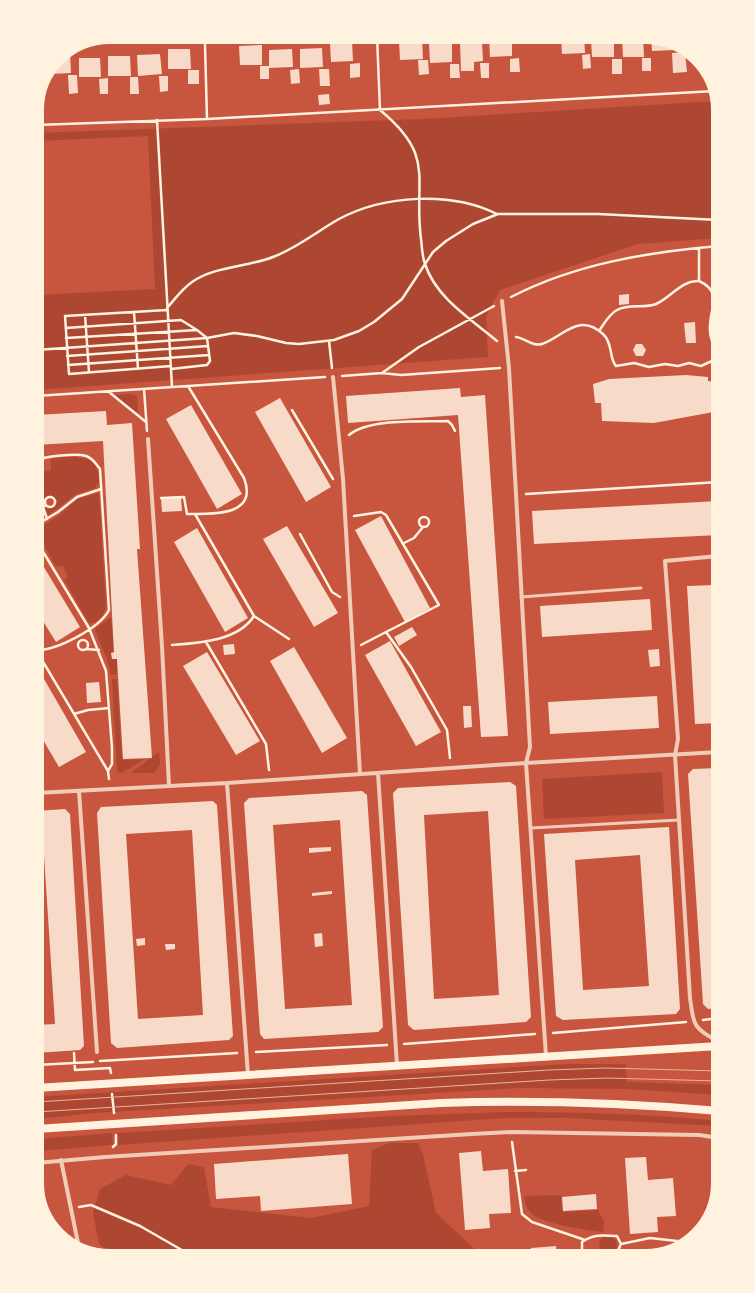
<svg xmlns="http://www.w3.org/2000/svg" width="755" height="1293" font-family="Quicksand,sans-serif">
<rect width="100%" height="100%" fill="#c8553d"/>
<path fill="#ae4732" d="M717 101 719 110V238L638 244 500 290 486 316 488 357 36 390V295L155 289 148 136 36 141V133L422 119Z
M130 394 137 396 138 413 114 395Z
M64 457C86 457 99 458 99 483L94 489 76 494 49 515 45 509 55 507 58 501 51 494 45 497 42 504 40 501 36 472 51 471V459Z
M99 493 106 607C104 615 99 623 89 623L64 580 68 577 63 566 56 567 36 530 58 516 79 498Z
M111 617 114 653H111L112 659H117V674L111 675 107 659 95 630 96 628Z
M112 679H117L122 760 144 759 122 773 117 772Z
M159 752 160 764 154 773H133L132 772Z
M662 772 664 813 544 819 542 779Z
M566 1064H625L627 1082 719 1085V1095L629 1089 520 1088 95 1113 36 1119V1097Z
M507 1112C578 1112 648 1114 719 1121V1126L567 1118H505L118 1145 117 1133 391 1116Z
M112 1133 113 1145 36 1151V1139Z
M389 1143H418L423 1154 436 1213 480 1254V1257H122L113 1254 99 1244 93 1213 100 1189 126 1175 171 1185 188 1164 204 1167 211 1207 311 1218 369 1206 372 1150Z
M561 1195 563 1212 598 1210 604 1221 603 1232C586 1230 542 1224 531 1213 526 1208 525 1202 524 1196Z
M599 1245a9 9 0 1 1 18 0a9 9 0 1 1-18 0Z"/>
<path fill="#f7dbc8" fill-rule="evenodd" d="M561 36H584L585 53 562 54Z
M489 37H512V56L490 57Z
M622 37H643L644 57H623Z
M651 37 675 45V50L652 51Z
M614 38V57H592L591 39Z
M422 39 423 59 400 60 399 41Z
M352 41 353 61 331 62 330 43Z
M482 42 483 61 474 62V71H461L460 43Z
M452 43V62L430 63 429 44Z
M262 45V65H240L239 46Z
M322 48 323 67 300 68V49Z
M168 49H190L191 69H168Z
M292 49 293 67 269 68V50Z
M685 52 687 72 673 73 672 53Z
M70 53 71 73 50 74 58 57 64 54Z
M160 54 162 74 138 76 137 55Z
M590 54 591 68 583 69 582 55Z
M108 56H130L131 76H108Z
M79 58H100L101 77H79Z
M519 58 520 72H510V59Z
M642 58H651V71H642Z
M612 59H622V74H612Z
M418 60H428L429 74 419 75Z
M360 63V77L350 78V64Z
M480 63H489V78H481Z
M450 64H459L460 78H450Z
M260 66H269V79H260Z
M299 69 300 83 291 84 290 70Z
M319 69H329L330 86H320Z
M188 70H199V84H188Z
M68 75H77L78 93 69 94Z
M159 76H168V91L160 92Z
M130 77H138L139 94H130Z
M108 78V94H100L99 79Z
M329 94 330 104 319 105 318 95Z
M629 294V304L619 305V295Z
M695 322 696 343H686L684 323Z
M636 344H642L646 350 643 356H636L633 350Z
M686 375 708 377V381L719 382V411L654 423 602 421 601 403H595L593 384 609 379Z
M460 388 461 397 485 395 508 736 481 737 458 415 348 423 346 396Z
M280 398 331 487 306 502 255 412Z
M191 405 242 494 217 509 166 419Z
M106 411 107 425 132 423 140 549H137L138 563 152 758 123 759 117 659H112L111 653 114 652 103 441 36 445V415Z
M181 497 182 511 162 512 161 499Z
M719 501V535L534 544 532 511Z
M381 516 430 608 405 622 355 530Z
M287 526 338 613 314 627 263 539Z
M197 528 248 618 225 632 174 542Z
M36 554 80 627 56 642 36 610Z
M715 585 719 660V723L695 724 687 586Z
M650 599 652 630 542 637 540 606Z
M412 627 417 635 399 646 394 637Z
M390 641 441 732 416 746 365 655Z
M234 644 235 654 224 655 223 645Z
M294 647 347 738 322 753 270 661Z
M659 649 660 666 650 667 648 650Z
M207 652 260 741 236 755 183 666Z
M36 665 86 752 59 767 36 728Z
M99 682 101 702 87 703 86 683Z
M657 696 659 728 550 734 548 702Z
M463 706H471L472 727 464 728Z
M719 768V1008L708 1009 703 1004 688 774 693 769Z
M510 782 516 786 531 1017 526 1022 414 1030 408 1025 393 793 398 788ZM488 811 499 995 434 999 424 815Z
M362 791 367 795 383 1027 378 1032 264 1039 260 1034 244 803 249 798ZM340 820 352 1005 285 1009 273 825Z
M213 801 217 805 233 1036 229 1040 117 1048 111 1043 97 813 101 807ZM192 830 203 1015 138 1019 126 834Z
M65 809 70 814 84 1046 80 1050 36 1053V1025L55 1024 43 840 36 841V811Z
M669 827 680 1009 676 1014 563 1020 556 1016 544 834ZM640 855 649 986 583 990 575 860Z
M331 847V851L309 853V848Z
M332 891V894L312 896V893Z
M322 933 323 946 315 947 314 934Z
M145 938V945L137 946 136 939Z
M165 944H175V949L166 950Z
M481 1151 483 1171 508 1169 511 1213 489 1214 490 1228 465 1230 459 1153Z
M348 1154 352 1204 261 1211 260 1196 216 1199 214 1164Z
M646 1157 648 1180 673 1178 676 1216 657 1217 658 1232 630 1234 625 1158Z
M596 1194 597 1209 563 1211 562 1197Z
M556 1246 557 1257H532L531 1248Z"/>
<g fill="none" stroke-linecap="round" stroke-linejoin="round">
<path stroke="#fff3e0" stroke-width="2.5" d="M377 36 380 110C437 157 413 178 421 239 422 247 422 256 425 264 436 298 471 319 497 341
M205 45 207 119
M157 120 172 387
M36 125 207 119 715 91
M511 297C575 264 648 252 719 246
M167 308C175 299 182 289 192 282 215 266 248 267 273 257 297 248 316 232 339 219 384 195 451 191 497 214
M167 310 65 316 69 374 171 366
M134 312 138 369
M85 315 89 372
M66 328 181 320 197 330 207 338 210 361 207 365 171 369
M599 331C604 324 609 314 617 310 629 303 644 309 656 304 671 297 682 280 699 281
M516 337C525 338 533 347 542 344 563 337 579 311 604 335 613 344 609 359 616 366L634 363 649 367 665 364 678 366 689 363 701 366 712 361 716 355C716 348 710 340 710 331 708 309 725 293 699 281V248
M66 338 197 330
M329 341 332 368
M36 350 207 338 234 333 257 336 286 343 299 344 334 340 359 331 374 322 402 299 433 252 446 241 473 224 498 214H598L719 220
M67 356 208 346
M68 365 209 355
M382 373 419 347 494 306
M342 376 382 373 401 375 500 368
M144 389 147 431
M109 392 146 422
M36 396 325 377
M292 410 333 479
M349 435C369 418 421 422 448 421L452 425 455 431
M526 494 719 482
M45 502a5 5 0 1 1 10 0a5 5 0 1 1-10 0Z
M161 498 184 497 187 514C211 514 259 517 244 478L188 386
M46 505 43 507 47 519
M354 516 381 512 386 515 439 605 386 632
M419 522a5 5 0 1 1 10 0a5 5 0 1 1-10 0Z
M36 525 58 512 77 497 101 489
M300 534 332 592 340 597
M36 540 89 628 106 671 112 748V764L108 771 109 779
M404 543 414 538 423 527
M254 616 289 639
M78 645a5 5 0 1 1 10 0a5 5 0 1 1-10 0Z
M206 642 266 744 269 770
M172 645C199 643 238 641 254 616L195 514
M361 645 386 632 411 667 447 730 450 758
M86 649 99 650
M36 650C56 651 100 628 109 610L100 469C96 464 93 458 86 456 78 453 43 456 36 461
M36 650 108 771
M74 714 88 710 109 708
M703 1020 719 1018
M553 1033 686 1022
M404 1044 535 1034
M256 1052 387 1045
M74 1053 75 1070 110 1068 111 1073
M100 1061 237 1053
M36 1065 93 1062
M112 1094 114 1113
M512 1142 522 1214 532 1222 585 1240
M113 1147 116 1144V1135
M515 1171 526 1170
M79 1207 91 1205 140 1226 194 1257
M621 1244 650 1238 686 1242
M586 1257 582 1252V1242C593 1234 603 1235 617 1236L621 1244 615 1257"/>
<path stroke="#f1ccb7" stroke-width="3" d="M521 597 641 588
M531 828 679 820"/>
<path stroke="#f1ccb7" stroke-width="4" d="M200 36H212
M502 301 509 368 530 747 526 763 546 1056
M333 377 343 479 360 774
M148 439 162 646 169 786
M378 773 397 1065
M227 783 248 1075
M79 791 97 1052
M36 793 227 783 526 763 719 752
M719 1042C693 1028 694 1026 690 998L675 755 678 739 665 561 718 556 719 567
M61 1160 79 1248
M36 1163 105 1157 472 1134 512 1132 699 1135 719 1138"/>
<path stroke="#fff3e0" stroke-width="8" d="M36 1088 719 1046
M36 1129 441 1103C534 1100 626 1103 719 1111"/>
<path stroke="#e9b49f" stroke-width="1" d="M36 1102 549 1070 606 1068 719 1071
M36 1112 549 1080 607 1078 719 1081"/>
</g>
<path d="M0 0H755V1293H0ZM110 43H645A67 67 0 0 1 712 110V1183A67 67 0 0 1 645 1250H110A67 67 0 0 1 43 1183V110A67 67 0 0 1 110 43Z" fill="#fff3e0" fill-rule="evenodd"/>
<path fill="none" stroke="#fff3e0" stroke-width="2" d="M110 43H645A67 67 0 0 1 712 110V1183A67 67 0 0 1 645 1250H110A67 67 0 0 1 43 1183V110A67 67 0 0 1 110 43Z"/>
</svg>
